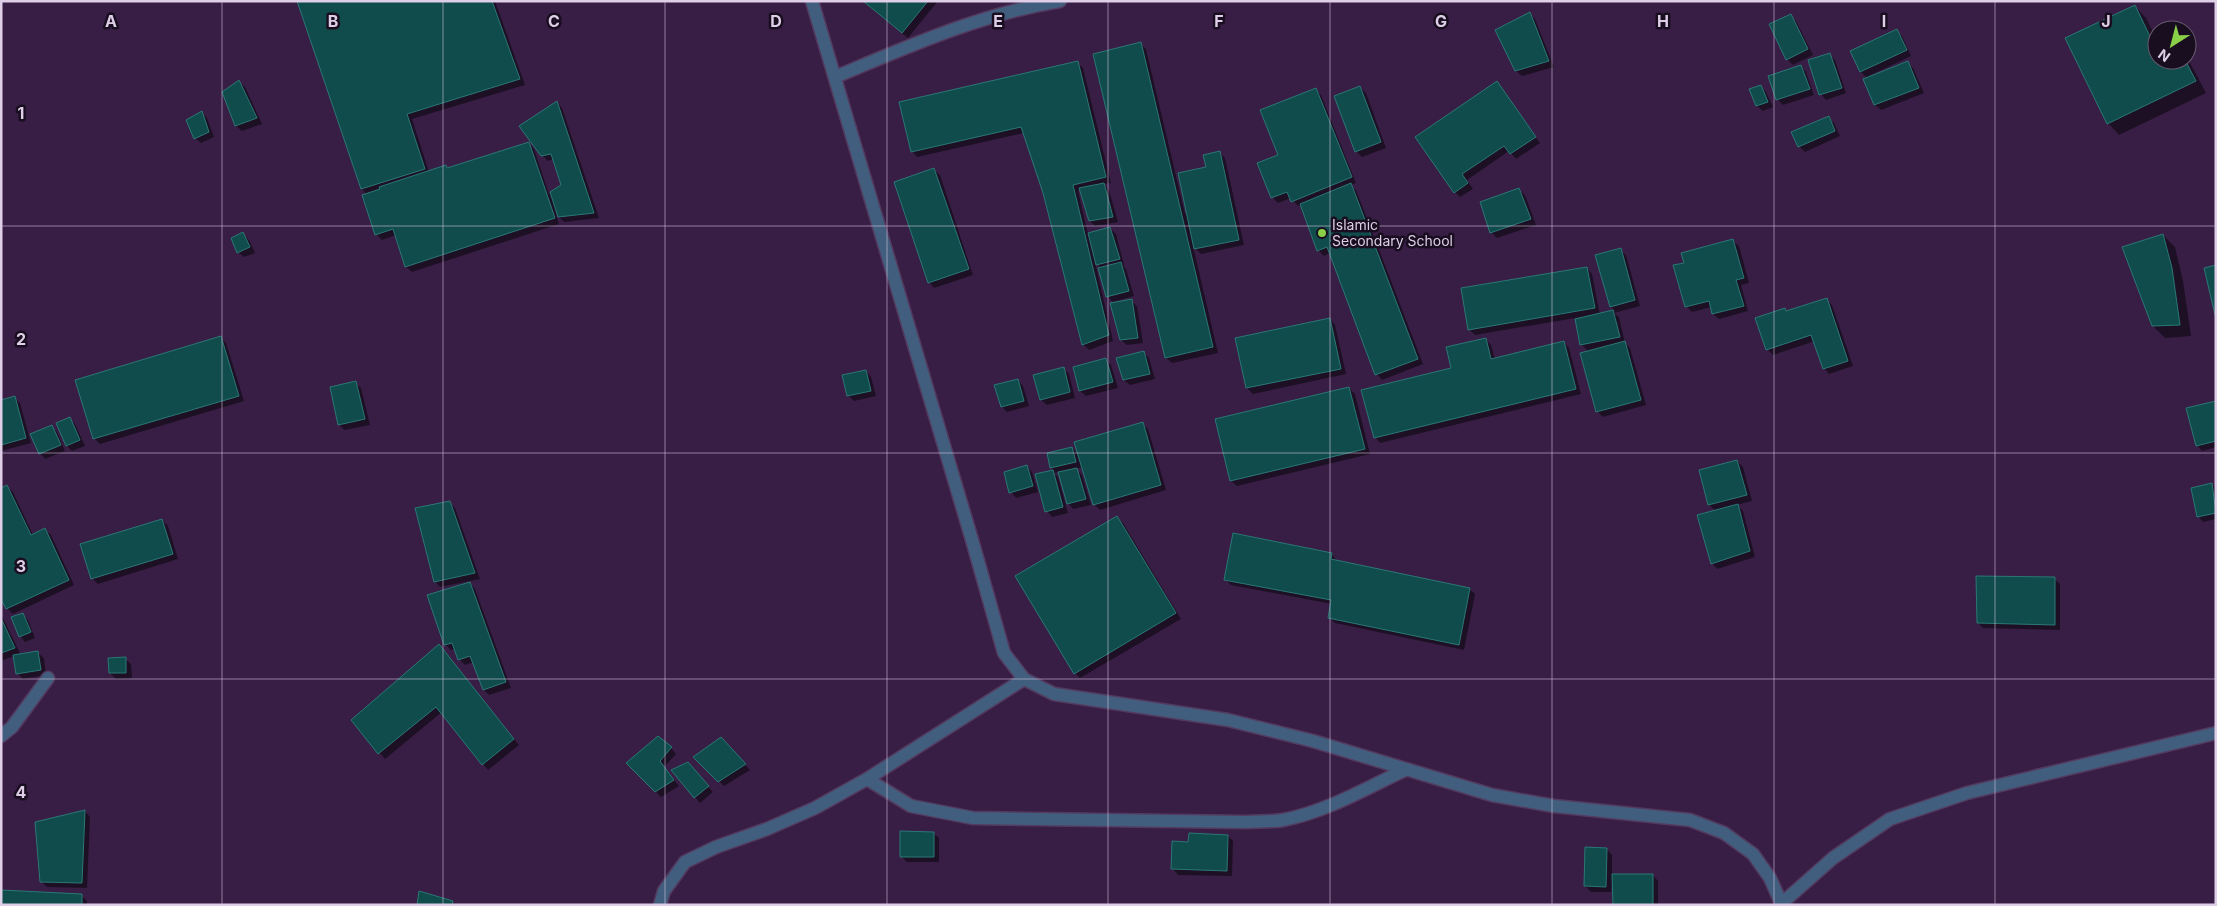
<svg xmlns="http://www.w3.org/2000/svg" width="2217" height="906" font-family="Inter,sans-serif">
<rect width="100%" height="100%" fill="#381e45"/>
<path fill="#0007" d="M299 1H495L525 85 412 119 429 172 446 166 449 169 529 143 534 149 549 194 562 186 554 159 548 161 542 155 557 102 562 108 599 218 564 222 556 214 559 224 412 272 406 267 396 235 382 240 376 234 367 195 362 189Z
M863 1H938L908 38Z
M2135 6 2146 18 2157 40V60H2187V57L2206 93 2119 135 2108 123Z
M1530 13 1535 19 1554 67 1522 76 1516 71Z
M1791 16 1796 21 1813 55 1793 65 1787 59 1771 25Z
M1897 31 1902 36 1911 56 1871 75 1872 77 1908 63 1913 68 1924 93 1881 110 1875 105 1865 80 1868 79 1861 72 1851 52Z
M1140 44 1146 49 1185 214 1188 213 1207 168 1220 153 1225 158 1244 245 1201 254 1193 246 1218 353 1172 363 1166 358 1095 54Z
M1829 54 1835 60 1846 93 1826 100 1821 94Z
M1077 62 1083 68 1111 183 1104 184 1109 190 1118 222 1095 226 1090 221 1081 190 1078 191 1088 234 1110 228 1116 234 1124 265H1123L1126 269 1134 296 1113 302 1107 296 1101 268 1095 262 1113 341 1089 350 1083 344 1045 193 1024 133 917 157 912 151Z
M1801 66 1806 72 1814 95 1783 105 1778 100 1770 77Z
M239 82 245 87 262 124 242 131 236 126 223 92Z
M1497 83 1540 143 1516 159 1509 151 1467 180 1473 189 1460 197 1455 192Z
M1761 86 1766 92 1773 107 1763 111 1757 106 1751 90Z
M1360 87 1366 93 1386 148 1362 157 1356 151Z
M1315 89 1321 95 1356 183 1351 185 1356 190 1423 364 1382 380 1377 374 1330 253 1324 256 1318 250 1301 205 1298 206 1291 198 1278 203 1272 197 1280 155Z
M202 112 207 118 214 137 201 143 195 138Z
M1828 117 1834 123 1840 136 1805 152 1799 146 1793 133Z
M934 170 940 175 973 275 934 288 929 282Z
M1519 190 1525 195 1536 225 1497 238 1492 233 1481 203Z
M243 234 249 240 255 253 244 257 238 252Z
M2163 235 2175 247 2183 281 2191 336 2165 338 2153 326Z
M1733 241 1739 246 1749 283 1741 285 1748 311 1719 319 1713 314 1711 307 1692 312 1686 306V263Z
M1620 250 1626 255 1640 306 1614 313 1619 317 1625 343 1630 348 1646 405 1603 417 1597 411 1589 352 1582 345 1576 320 1581 319V317L1475 335 1469 329 1587 268 1592 274 1600 315 1615 311 1611 307Z
M1827 300 1832 305 1853 366 1829 374 1824 368 1815 341 1773 355 1767 349 1785 309 1788 312Z
M1131 301 1137 306 1143 343 1127 345 1121 340Z
M1330 319 1335 325 1346 374 1253 394 1247 388 1237 339Z
M221 338 226 343 244 401 100 444 94 438Z
M1486 339 1491 345 1495 359 1564 342 1569 348 1581 394 1380 443 1375 437Z
M1143 352 1149 358 1155 379 1130 385 1124 380 1118 359Z
M1106 360 1111 365 1118 388 1086 396 1080 391Z
M1063 368 1069 374 1075 398 1047 405 1041 400Z
M866 371 871 377 876 396 854 401 848 395Z
M1018 380 1023 386 1029 406 1007 412 1002 407Z
M355 382 361 388 370 425 344 430 339 424Z
M1349 388 1355 394 1370 454 1237 486 1231 481 1216 420Z
M14 398 20 403 31 443 1 451V401Z
M2216 402V447L2202 451 2197 445Z
M70 419 75 424 85 446 72 451 67 446Z
M1142 423 1148 429 1166 490 1100 510 1094 504 1083 467 1076 469 1082 475 1091 505 1073 509 1068 503 1059 472 1054 473 1058 477 1068 513 1052 517 1047 511 1037 475 1054 471 1051 467 1072 448 1080 456Z
M52 426 57 432 65 451 45 459 40 453Z
M1737 461 1743 467 1752 501 1737 505 1743 511 1755 557 1717 569 1712 563 1716 511 1709 505Z
M1027 467 1032 472 1038 492 1016 498 1011 492Z
M2212 484 2216 489V519L2203 522 2198 516Z
M7 487 13 492 33 535 45 530 51 535 74 585 13 614 7 608Z
M449 502 455 508 480 579 440 587 435 581Z
M1117 517 1123 523 1181 619 1080 678 1075 673Z
M162 520 168 526 178 559 98 584 92 578Z
M1332 554 1337 562 1469 589 1475 594 1464 650 1335 623 1329 617 1332 604 1231 585 1225 579Z
M2054 579 2060 584V630L1983 628 1978 623Z
M470 583 475 589 511 688 489 695 484 690 474 662 465 665 459 659 455 649 451 650 445 644Z
M1 614 20 653 15 655 38 653 44 658 46 675 23 679 17 673 14 656 1 661Z
M23 614 28 620 35 638 25 642 20 636Z
M444 651 519 745 488 770 442 712 385 759 353 721Z
M125 659 131 664 132 678 116 679 110 673Z
M726 744 750 770 724 786 695 757Z
M671 748 676 754 664 767 679 786 661 797 628 763Z
M693 770 713 792 700 803 695 797Z
M85 811 90 817 87 888 47 887 41 881Z
M933 833 939 838V862H907L901 856Z
M1228 836 1233 841 1232 876 1178 875 1173 869Z
M1607 849 1612 855V875H1653L1658 881V905H1614V881H1612L1611 892H1591L1585 886Z
M82 896 87 901V905H1Z"/>
<path fill="#0f4c4b" stroke="#2b7876" d="M297 1H492L520 79 407 114 425 169 361 189Z
M863 1H928L902 33Z
M2135 5 2157 51V60H2185L2196 81 2107 124 2065 38Z
M1530 12 1549 61 1515 71 1495 30Z
M1791 14 1808 49 1786 60 1769 24Z
M1897 29 1907 50 1860 72 1850 51Z
M1141 42 1213 347 1165 358 1093 54Z
M1830 53 1842 88 1819 95 1808 60Z
M1078 61 1106 177 1073 185 1109 335 1082 345 1043 193 1021 127 911 152 899 102Z
M1908 61 1919 88 1874 105 1863 79Z
M1801 65 1810 89 1776 100 1768 76Z
M239 80 257 118 235 126 222 92Z
M1497 81 1536 137 1510 154 1504 146 1462 174 1468 183 1454 193 1415 137Z
M1761 85 1768 102 1756 106 1749 89Z
M1360 86 1381 142 1355 152 1334 96Z
M1316 88 1352 177 1291 202 1287 192 1271 198 1257 163 1278 155 1260 110Z
M557 101 594 213 558 217 550 192 561 185 551 154 541 156 519 126Z
M202 111 209 132 194 139 186 120Z
M1829 116 1835 131 1798 147 1791 132Z
M529 142 555 218 405 267 393 229 375 235 362 195 380 189 379 187 446 165 447 168Z
M1220 151 1239 240 1194 249 1178 173 1206 167 1203 155Z
M934 168 969 269 928 283 894 182Z
M1104 183 1113 217 1089 221 1079 188Z
M1351 183 1418 359 1375 375 1327 247 1317 251 1300 204Z
M1519 188 1531 219 1490 233 1480 202Z
M1110 227 1120 259 1096 265 1088 233Z
M243 232 250 247 237 253 231 238Z
M2163 234 2172 268 2180 325 2152 326 2122 247Z
M1733 239 1744 278 1736 280 1744 306 1712 314 1709 301 1685 307 1673 265 1684 263 1681 253Z
M1621 248 1635 300 1610 307 1595 255Z
M1121 262 1129 291 1106 297 1098 268Z
M2216 265V319L2204 268Z
M1587 267 1595 308 1468 330 1461 288Z
M1827 298 1848 361 1823 369 1811 335 1766 350 1755 318 1785 308 1786 311Z
M1132 299 1138 338 1120 340 1110 303Z
M1613 310 1620 337 1580 345 1575 319Z
M1330 318 1341 369 1246 388 1235 338Z
M221 336 239 396 93 439 75 380Z
M1486 338 1491 359 1564 341 1576 389 1374 438 1361 390 1451 368 1446 347Z
M1625 341 1641 400 1596 412 1580 353Z
M1144 351 1150 374 1123 380 1116 358Z
M1106 358 1113 382 1079 391 1073 367Z
M1064 367 1070 392 1040 400 1033 375Z
M866 370 871 391 847 396 842 375Z
M1018 379 1024 401 1001 407 994 385Z
M356 381 365 419 338 425 330 387Z
M1349 387 1365 449 1230 481 1215 419Z
M15 396 26 438 1 445V400Z
M2216 401V441L2196 446 2186 408Z
M70 417 80 440 66 446 56 423Z
M1143 422 1161 485 1093 505 1074 442Z
M52 425 61 445 39 454 30 434Z
M1072 447 1076 462 1050 468 1047 453Z
M1737 460 1747 495 1708 505 1699 470Z
M1027 465 1033 486 1009 493 1004 472Z
M1077 468 1086 499 1067 504 1058 472Z
M1053 470 1063 507 1045 512 1035 474Z
M2212 483 2216 513 2197 517 2191 488Z
M7 485 31 535 45 528 69 580 6 609 1 599V488Z
M450 501 475 573 434 582 415 508Z
M1738 504 1750 551 1711 564 1697 515Z
M1117 516 1176 613 1074 674 1015 576Z
M162 519 173 554 91 579 80 544Z
M1233 533 1332 553 1331 559 1470 588 1459 645 1328 618 1331 600 1224 580Z
M1976 576 2055 577V625L1977 623Z
M470 582 506 682 483 690 470 656 458 660 452 643 444 645 427 595Z
M23 613 31 632 19 637 11 617Z
M1 618 15 648 1 653Z
M439 644 514 739 482 765 436 707 378 754 351 720Z
M38 651 41 670 16 674 13 655Z
M126 657V673H109L108 658Z
M658 736 672 747 660 761 674 780 655 792 626 763Z
M721 737 746 764 718 782 693 757Z
M688 762 709 786 694 798 671 770Z
M85 810 82 883 40 882 35 822Z
M900 831 934 832V857H900Z
M1189 833 1228 835 1227 871 1171 869 1172 841 1188 842Z
M1585 847 1607 848 1606 887 1584 886Z
M1612 874H1653V905H1613Z
M1 890 82 894V905H1Z
M419 891 453 901 452 905H417Z"/>
<g fill="none" stroke-linecap="round" stroke-linejoin="round">
<g stroke="#533a5f" stroke-width="15">
<path id="service" d="M812 1 972 540 1004 653 1024 679 1054 694 1228 720 1313 741 1492 795 1554 806 1690 820 1724 833 1753 854 1770 878 1782 905
M835 77C909 46 981 14 1060 1
M1 736 12 727 48 678
M867 779 911 806 973 818 1245 822C1257 821 1271 822 1283 820 1326 812 1366 788 1405 770
M1781 904 1833 858 1890 819 1967 793 2216 733
M660 905 664 891 685 862 716 847 767 829 815 808 867 779 1024 679"/>
</g>
<use href="#service" stroke="#425e7f" stroke-width="12"/>
</g>
<path fill="none" stroke="#decee7" stroke-width="1" stroke-opacity="0.55" d="M222 1V905M443 1V905M665 1V905M887 1V905M1108 1V905M1330 1V905M1552 1V905M1774 1V905M1995 1V905M1 226H2216M1 453H2216M1 679H2216"/>
<circle fill="#89cf48" stroke="#190e1f" stroke-width="2" cx="1322" cy="233" r="5"/>
<g text-anchor="middle" stroke-width="5" stroke-linejoin="round" paint-order="stroke">
<g font-size="14" fill="#decee7" stroke="#190e1f" text-anchor="start">
<text x="1332" y="230">Islamic<tspan x="1332" dy="16">Secondary School</tspan></text>
</g>
</g>
<g font-size="16" text-anchor="middle" font-weight="bold" fill="#decee7" stroke="#190e1f" stroke-width="5" stroke-linejoin="round" paint-order="stroke">
<text x="111" y="27">A</text>
<text x="333" y="27">B</text>
<text x="554" y="27">C</text>
<text x="776" y="27">D</text>
<text x="998" y="27">E</text>
<text x="1219" y="27">F</text>
<text x="1441" y="27">G</text>
<text x="1663" y="27">H</text>
<text x="1884" y="27">I</text>
<text x="2106" y="27">J</text>
<text x="21" y="119">1</text>
<text x="21" y="345">2</text>
<text x="21" y="572">3</text>
<text x="21" y="798">4</text>
</g>
<rect width="2217" height="906" fill="none" stroke="#decee7" stroke-width="5"/>
<g transform="translate(2172 45) rotate(216)"><circle r="24" fill="#190e1f" stroke="#685b6f"/>
<path d="M0-4L9 19L0 12L-9 19Z" fill="#89cf48"/>
<text y="-8" font-size="14" font-weight="bold" text-anchor="middle" fill="#decee7">N</text>
</g>
</svg>
